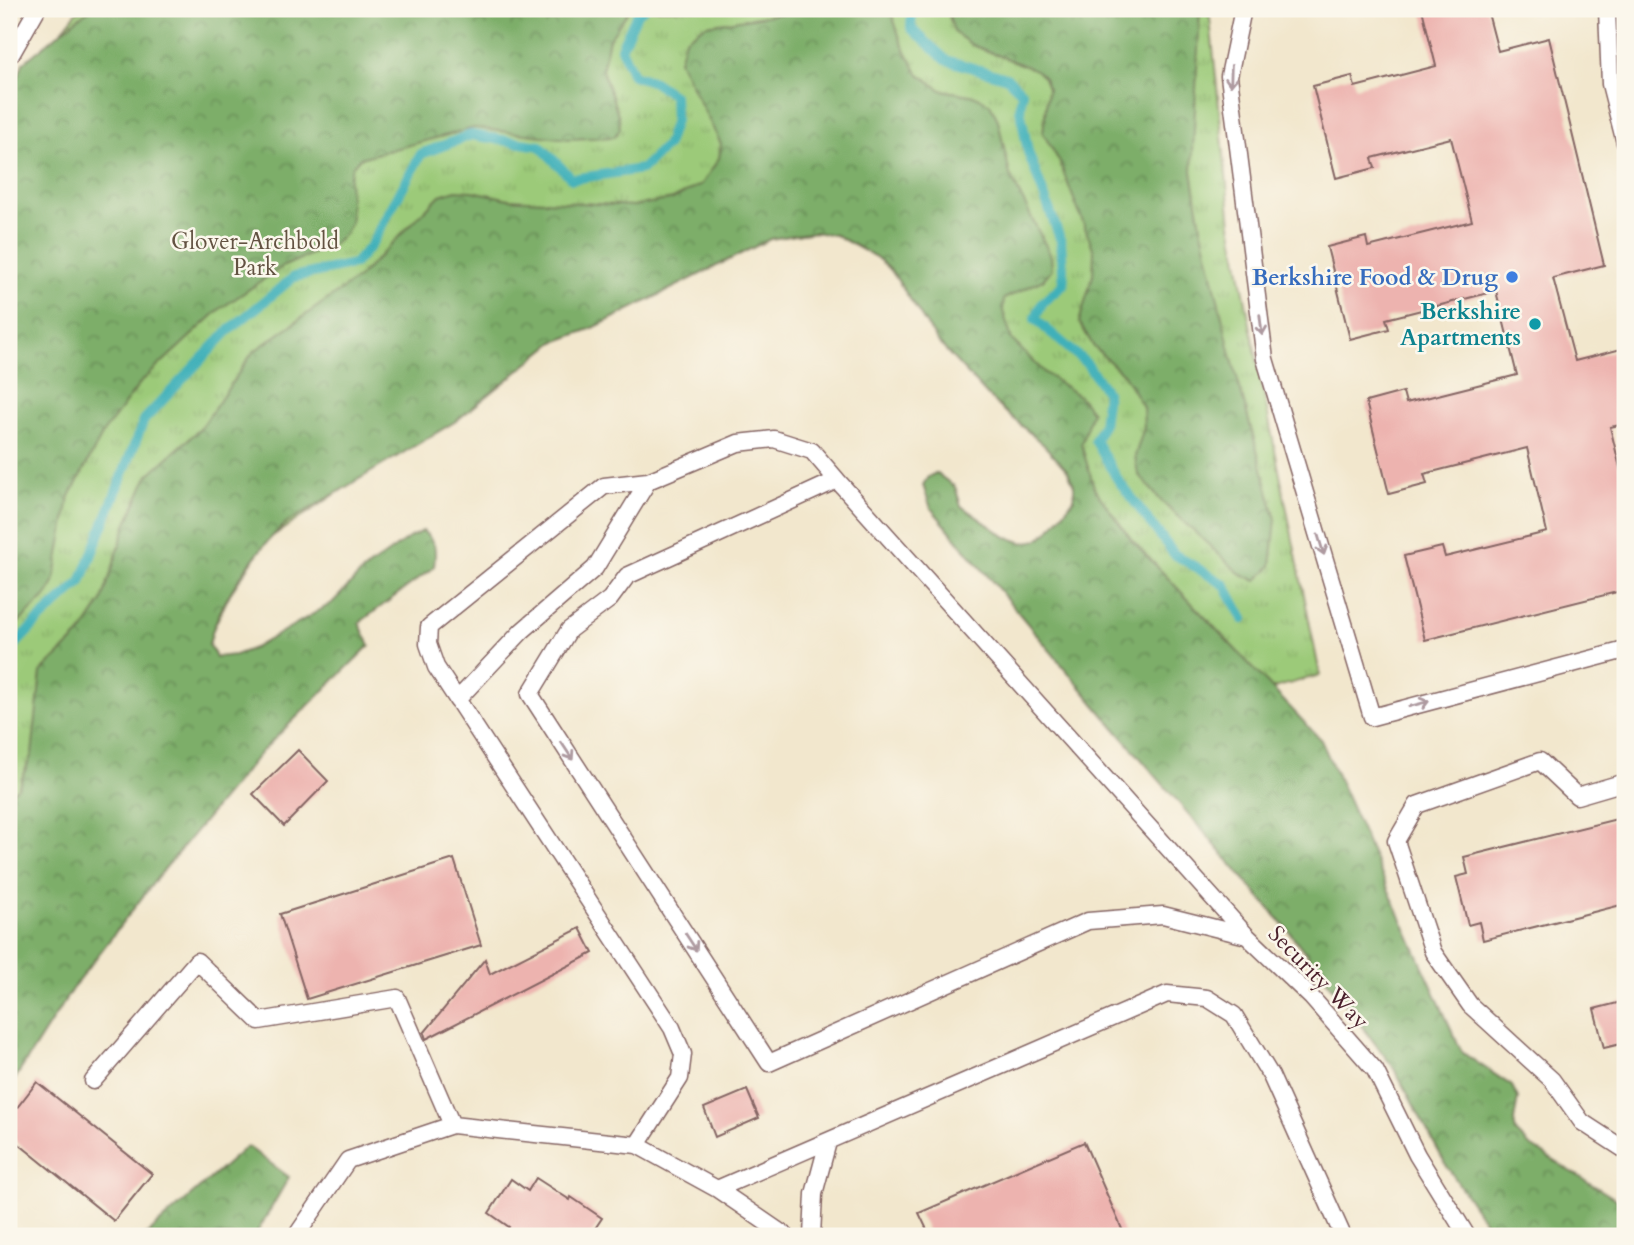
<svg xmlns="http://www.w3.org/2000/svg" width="1634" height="1245" font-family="Cardo,serif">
<defs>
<pattern id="grass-tufts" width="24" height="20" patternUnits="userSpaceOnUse" patternTransform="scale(1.75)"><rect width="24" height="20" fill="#9cca79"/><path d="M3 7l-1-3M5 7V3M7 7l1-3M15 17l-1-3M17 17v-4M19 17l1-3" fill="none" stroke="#88ad69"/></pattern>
<pattern id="forest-crowns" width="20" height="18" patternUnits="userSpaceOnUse" patternTransform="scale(1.75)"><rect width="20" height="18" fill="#7dae69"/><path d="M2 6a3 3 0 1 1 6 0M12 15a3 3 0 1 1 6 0" fill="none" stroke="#688d57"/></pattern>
</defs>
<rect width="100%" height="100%" fill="#fbf7ec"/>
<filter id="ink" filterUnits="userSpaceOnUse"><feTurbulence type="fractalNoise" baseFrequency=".0143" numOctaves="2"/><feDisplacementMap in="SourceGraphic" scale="14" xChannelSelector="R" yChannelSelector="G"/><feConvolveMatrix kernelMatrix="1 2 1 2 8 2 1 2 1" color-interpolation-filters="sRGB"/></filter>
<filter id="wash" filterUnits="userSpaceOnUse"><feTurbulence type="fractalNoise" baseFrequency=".00686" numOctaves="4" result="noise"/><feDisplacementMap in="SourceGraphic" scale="28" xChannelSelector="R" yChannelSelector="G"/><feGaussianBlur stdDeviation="1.57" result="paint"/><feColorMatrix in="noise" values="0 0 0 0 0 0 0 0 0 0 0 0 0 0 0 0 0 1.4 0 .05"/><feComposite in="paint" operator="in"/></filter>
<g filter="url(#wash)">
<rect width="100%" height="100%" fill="#f2e7cd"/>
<path fill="url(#grass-tufts)" stroke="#737452" stroke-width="2" d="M83 9H1209L1231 224 1253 340 1320 675 1118 732 931 508 923 485 928 477 936 473 955 487 961 506 1006 537 1023 543 1038 540 1050 530 1074 499V485L1068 471 1044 445 992 400 938 342 891 270 876 257 835 235 814 232 770 239 593 328 554 342 456 421 349 485 267 540 230 594 213 629 209 645 216 657 153 883 72 989 9 1088V97L77 12Z"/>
<path fill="url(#forest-crowns)" stroke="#64664a" stroke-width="2" d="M91 9H630L609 39 602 70 619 117 620 129 614 137 568 139 474 128 360 158 352 167 349 179 351 221 345 234 332 245 282 267 220 309 141 382 103 433 69 498 54 583 46 596 9 632V104L23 63 78 18Z
M810 9H890L902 44 918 73 941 90 976 96 990 104 998 120 1010 175 1051 256 1052 269 1043 280 1004 299 1003 311 1012 340 1045 373 1079 396 1092 412 1081 444 1095 490 1132 540 1321 740 1457 1042 1463 1053 1512 1086 1518 1098 1514 1121 1516 1132 1529 1145 1625 1205V1236H1494L1446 1165 1393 1067 1287 929 1118 732 931 508 923 485 928 477 936 473 955 487 961 506 1006 537 1023 543 1038 540 1050 530 1074 499V485L1068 471 1044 445 992 400 938 342 891 270 876 257 836 235 814 232 770 239 593 328 554 342 456 421 286 523C255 551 217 603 209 645L216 657 235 655 254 648 332 603 363 571 410 537 423 531C437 543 436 550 434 567L359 623 370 645 261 752 153 883 72 989 9 1088V794L18 787 32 754 41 672 82 632 102 601 126 525 148 475 201 428 253 352 358 278 440 195 456 190 473 191 509 199 634 206 673 199 702 184 719 158 721 144 679 61 685 39 706 25Z
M947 9H1200L1192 171 1201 227 1232 359 1276 519 1271 566 1256 581 1239 573 1162 502 1138 474 1135 456 1144 427 1143 407 1124 375 1094 347 1079 322 1093 275 1094 251 1059 161 1043 133 1048 88 1044 78 1036 70 972 45 954 32Z
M247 1146 289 1177 255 1236H145Z"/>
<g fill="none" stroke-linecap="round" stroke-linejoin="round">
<path stroke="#40b0b9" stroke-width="10" d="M912 9 911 28 946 60 1007 78 1022 92 1020 109 1028 152 1061 241 1064 284 1043 302 1035 319 1087 364 1107 393 1103 425 1095 440 1118 480 1174 554 1225 585 1243 619
M9 663 14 646 36 623 81 582 144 420 227 332 294 277 354 264 371 245 421 154 471 135 540 146 572 179 642 169 667 145 675 120 674 96 654 82 633 75 621 48 637 14 644 9
M9 728V745"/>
</g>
<g id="blocks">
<path fill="#edb3af" d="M1422 9H1487L1498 51 1549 38 1604 265 1553 278 1575 361 1625 348V424L1610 427 1625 488V590L1425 640 1404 556 1442 547 1445 557 1547 532 1527 448 1424 474 1427 484 1389 494 1366 402 1403 392 1406 403 1517 375 1496 291 1386 319 1389 329 1350 339 1327 247 1366 237 1368 247 1472 221 1451 138 1372 158 1375 168 1336 178 1313 86 1352 76 1355 87 1436 66Z
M298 750 328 781 284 826 253 794Z
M1625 817V904L1483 940 1479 922 1468 925 1456 877 1468 874 1464 857Z
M454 859 481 945 307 999 280 914Z
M580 928 593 953 426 1039 424 1033 485 959 490 974Z
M1625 1001V1043L1604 1048 1594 1009Z
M37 1082 152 1174 114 1221 9 1136V1118Z
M747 1090 759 1118 715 1137 704 1108Z
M1084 1142 1125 1236H930L919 1213Z
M536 1178 570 1200 571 1197 602 1218 590 1236H502L509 1227 489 1213 511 1179 528 1191Z"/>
</g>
</g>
<g filter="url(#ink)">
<use href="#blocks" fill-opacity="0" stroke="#856564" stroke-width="2"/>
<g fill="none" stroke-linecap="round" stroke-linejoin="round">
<g stroke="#856564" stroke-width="19">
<path id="service" d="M1243 9 1229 76 1265 359 1372 717 1625 650
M1607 9 1610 84 1625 143
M12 53 37 9
M457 700 522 631 595 568 648 481
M1625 782 1577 796 1540 761 1417 805 1396 841 1433 952 1470 1005 1552 1080 1582 1122 1625 1150
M1247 936 837 480 627 576 610 599 569 630 530 694 769 1063 1088 921 1163 915 1247 936 1311 997 1375 1070 1417 1155 1467 1236
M93 1081 197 961 259 1021 397 998 452 1125
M637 1145 680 1078 683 1054 672 1028 436 667 428 644 429 627 604 486 648 481 738 443 774 439 812 451 837 480
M717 1189 1167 994 1207 998 1234 1015 1271 1076 1343 1236
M296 1236 348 1160 452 1125 637 1145 717 1189 786 1236
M812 1236 814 1194 828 1142"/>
</g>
<use href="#service" stroke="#fff" stroke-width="16"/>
</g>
<defs><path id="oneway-shaft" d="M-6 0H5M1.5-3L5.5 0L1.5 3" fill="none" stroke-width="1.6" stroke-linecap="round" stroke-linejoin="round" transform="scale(1.75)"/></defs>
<g stroke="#ae9aa0">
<use href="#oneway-shaft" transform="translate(1231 76) rotate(92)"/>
<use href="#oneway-shaft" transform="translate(1261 325) rotate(83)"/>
<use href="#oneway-shaft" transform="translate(1321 545) rotate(73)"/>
<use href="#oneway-shaft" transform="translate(1419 704) rotate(-15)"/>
<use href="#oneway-shaft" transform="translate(567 751) rotate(57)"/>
<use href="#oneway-shaft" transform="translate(691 942) rotate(57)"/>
</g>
</g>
<circle fill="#3f7fe0" stroke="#fbf7ec" stroke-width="2.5" cx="1512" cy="277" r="7"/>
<circle fill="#0f9aa8" stroke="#fbf7ec" stroke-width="2.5" cx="1535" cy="324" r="7"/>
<g text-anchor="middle" stroke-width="5" stroke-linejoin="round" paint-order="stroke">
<g font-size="23" fill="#635242" stroke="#fbf7ec">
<text x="255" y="249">Glover-Archbold<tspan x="255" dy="26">Park</tspan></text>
</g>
<g font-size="23" font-weight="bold" fill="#366cbe" stroke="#fbf7ec" text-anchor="end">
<text x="1498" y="285">Berkshire Food &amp; Drug</text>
</g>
<g font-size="23" font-weight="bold" fill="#0d838f" stroke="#fbf7ec" text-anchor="end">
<text x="1521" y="319">Berkshire<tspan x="1521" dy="26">Apartments</tspan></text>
</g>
<g font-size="23" fill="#4a1f2b" stroke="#fbf7ec">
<text transform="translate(1319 977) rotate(46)" y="8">Security Way</text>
</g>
</g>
<rect width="1634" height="1245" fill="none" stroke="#fbf7ec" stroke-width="35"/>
</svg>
